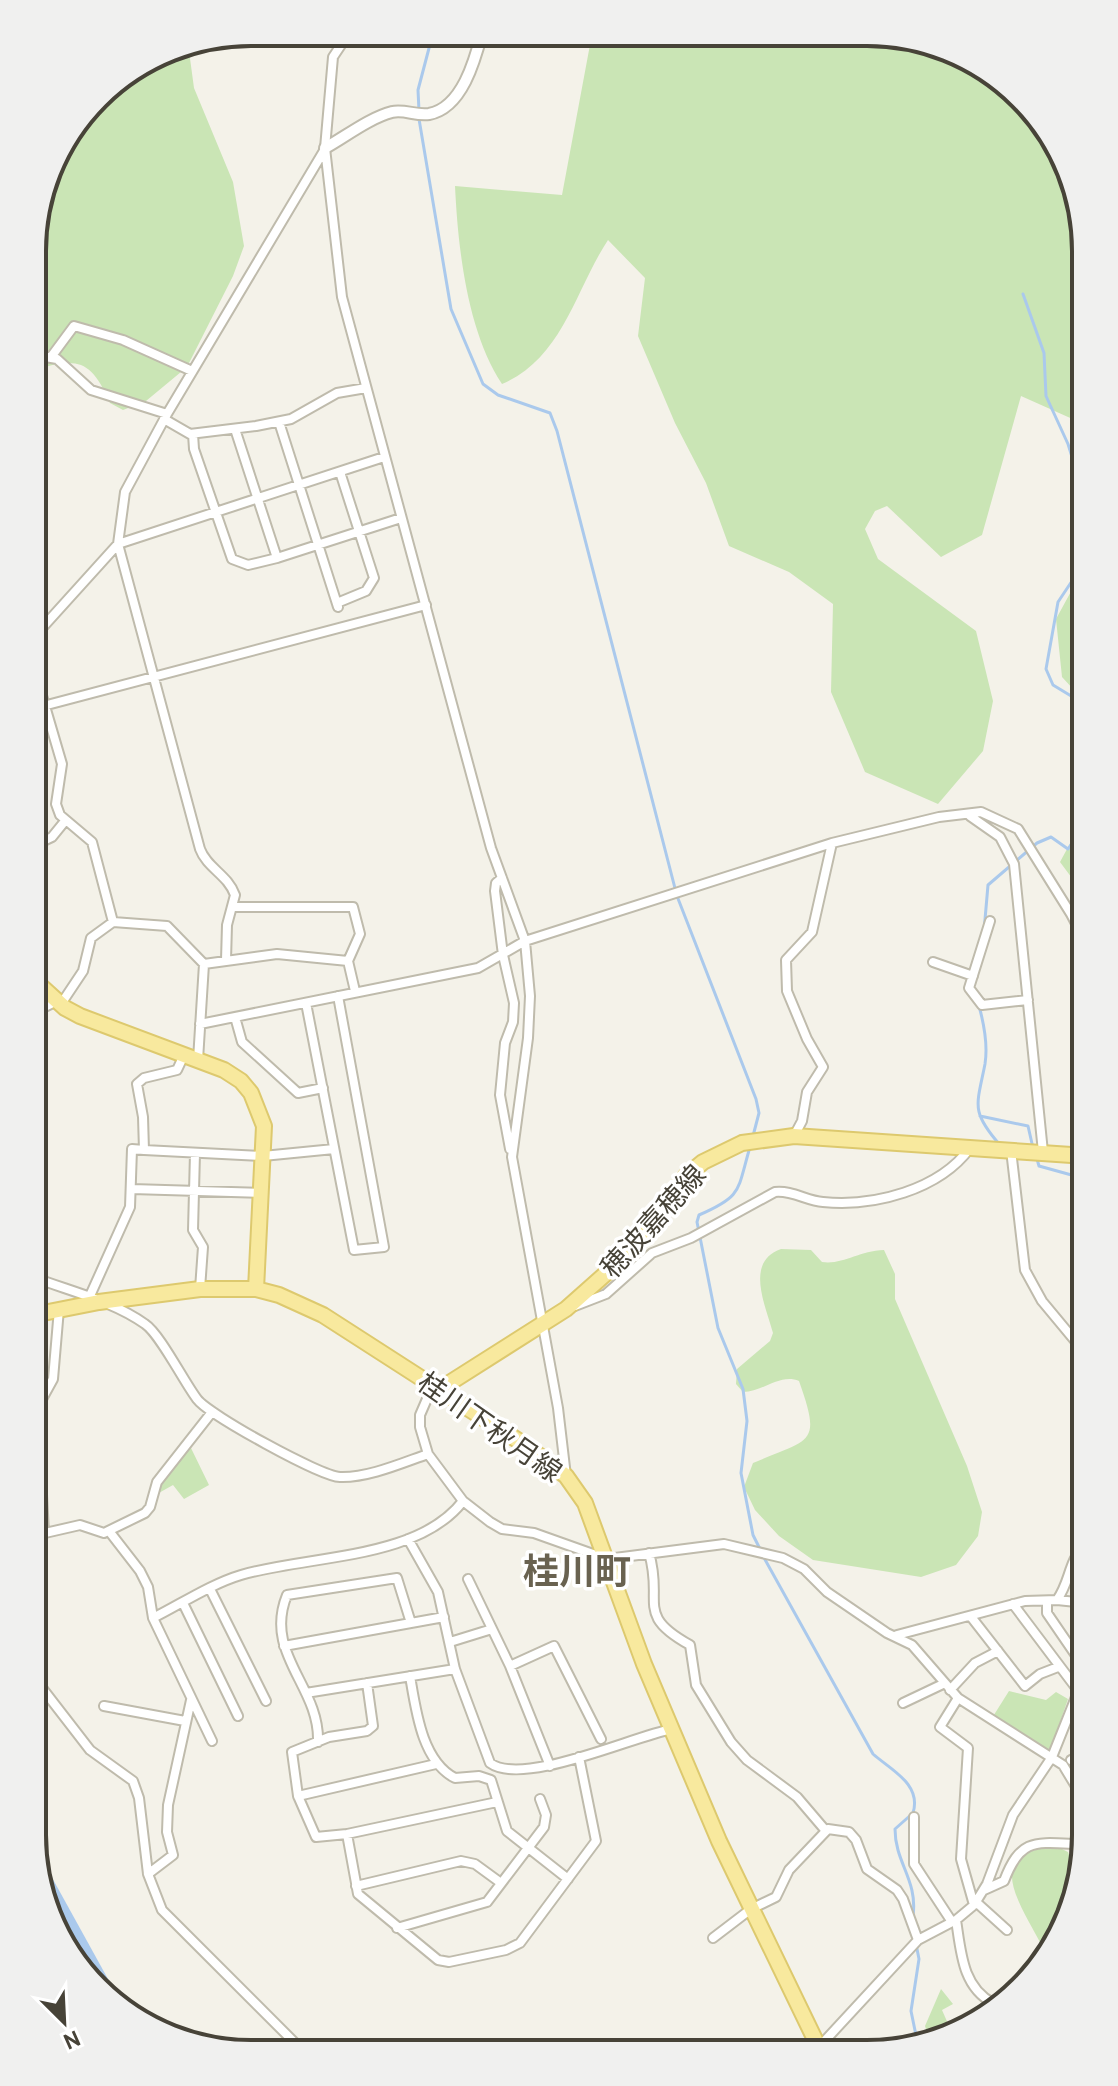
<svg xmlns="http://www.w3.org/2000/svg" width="1118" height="2086" font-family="Overpass,'Noto Sans JP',sans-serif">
<rect width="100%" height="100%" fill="#f4f2e9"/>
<path fill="#cae5b5" d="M251 32H293C262 52 220 34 189 51L194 88 233 182 244 246 233 276 187 367 146 401 123 410 110 403C91 359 77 357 34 370V223L55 154 106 87 168 49Z
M592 34 909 36 1011 86 1074 180 1086 251V445L1077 421 1021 396 982 535 941 557 887 506 875 511 865 529 878 559 976 631 993 701 983 751 938 804 865 772 831 692 833 604 789 572 729 546 706 483 675 423 638 336 645 278 608 240C575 290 563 358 502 384 467 331 458 248 455 186L562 195Z
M1086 564V703L1062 677 1056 619Z
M1086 814V897L1060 862Z
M781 1249 811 1250 822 1262C843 1265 858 1251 884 1250L895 1274V1299L967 1466 982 1512 978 1536 956 1565 921 1577 813 1560 779 1536 755 1510 744 1487 753 1463C811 1438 822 1446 799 1381 780 1373 763 1392 743 1392L736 1384 737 1369 770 1341 773 1333C766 1306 744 1262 781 1249Z
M190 1446 209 1485 184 1499 173 1485 157 1494 159 1483Z
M1009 1691 1046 1700 1056 1692 1068 1699 1050 1751 992 1718Z
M1058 1847 1068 1852 1076 1874 1049 1947 1043 1948C1022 1906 978 1850 1058 1847Z
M941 1989 953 2004 942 2010 949 2026 928 2036 925 2026Z"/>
<path fill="#aac9ec" d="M34 1845 124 2008 107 2000 44 1906Z"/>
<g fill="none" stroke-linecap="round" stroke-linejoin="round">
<path stroke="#aac9ec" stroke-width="3" d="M419 111 418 90 433 33
M419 119 451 309 483 384 498 395 550 413 557 431 677 896 756 1099 759 1113 753 1136
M1023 294 1044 353 1046 396 1068 444 1086 502
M1086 705 1053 685 1046 669 1058 602 1086 560
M1086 782 1080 766 1086 752
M984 931 988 885 1037 843 1051 837 1068 849 1086 823
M979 1006C984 1024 988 1045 985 1064 977 1105 970 1111 1000 1145
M980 1116 1028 1126 1033 1148
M750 1147C737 1191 743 1196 699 1215L697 1222 718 1328 743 1389 747 1421 741 1473 753 1535 760 1549
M1037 1159 1039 1166 1086 1179
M763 1556 873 1754C891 1770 922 1784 913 1813L895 1829C895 1863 918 1880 913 1916
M916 1944 919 1959 911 2011 918 2045"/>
<g stroke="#bfbbac" stroke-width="12">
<path id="minor" d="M349 33 333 57 325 148 342 297 491 848 525 941 530 996 528 1038 512 1157 558 1408 566 1476
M34 355 57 359 91 390 167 414
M51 357 74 326 123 340 192 371
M164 419 190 434 256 426 291 419 337 393 366 388
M279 422 338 607
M235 429 277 558 401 518
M193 434 194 449 232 559 248 565 277 558
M337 603 366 591 374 578 340 472
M33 638 118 544 384 457
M33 665 62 764 56 804 60 815 92 842 113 922
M47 705 426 605
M970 816 1000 837 1014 864 1043 1152
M33 846 52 837 65 821
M502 878 496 883 495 891 503 955 514 1003 513 1022 505 1043 500 1095 510 1149
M233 907H353L360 934 348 961
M990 921 969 988 982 1005 1028 1000
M226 960 227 925 235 895C228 875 207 868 200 849L118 544 125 492 167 414 325 149
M933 962 973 976
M306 1003 354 1250 384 1247 338 996
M61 1004 83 971 91 938 113 922 167 926 204 964 277 954 348 961 355 991
M33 1013 57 1001
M235 1017 242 1042 298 1093 323 1088
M200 1024 478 968 525 941 832 843 939 817 981 812 1018 829 1071 914 1086 943
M198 1060 204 964
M794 1136 802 1121 807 1092 823 1067 807 1039 787 991 786 960 812 932 832 843
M144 1150 263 1156 334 1149
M1011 1150 1025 1270 1042 1301 1086 1354
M195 1153 193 1230 203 1247 200 1289
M132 1189 261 1193
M33 1277C69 1291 113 1301 145 1324 160 1334 184 1382 197 1399 209 1415 320 1476 340 1477 368 1478 402 1463 428 1454
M89 1298 130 1207 132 1149 144 1150 143 1117 137 1084 144 1078 177 1070 184 1055
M575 1306 606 1294 652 1253 691 1238 775 1192C792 1190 807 1201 823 1202 874 1207 939 1190 970 1148
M433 1385 420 1415V1427L428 1454 463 1501 490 1522 502 1529 534 1533 607 1559 724 1544 783 1558 804 1569 827 1592 887 1633 912 1645 958 1698 1063 1765 1086 1803
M109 1531 140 1571 148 1587 153 1618
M44 1532 38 1420 42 1399 53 1379 59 1309
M32 1536 80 1525 104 1533 145 1513 150 1507 157 1482 212 1412
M408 1539 438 1592 455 1669 490 1763C523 1787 631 1737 672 1729
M649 1553C664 1603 634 1614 690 1645L696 1685 731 1742 747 1760 797 1797 826 1831
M468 1579 510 1666 550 1766
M210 1589 266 1701
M1057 1600 1086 1603
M1047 1602V1613L1086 1670
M183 1603 238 1716
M1013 1604 1086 1701
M972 1618 1025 1686 1040 1674 1058 1667
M897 1635 1025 1601 1057 1600C1071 1580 1067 1564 1086 1542
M450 1642 492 1629
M284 1646 444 1617
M510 1666 554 1646 601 1739
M32 1675 90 1750 133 1781 139 1798 148 1874 162 1910 304 2052
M410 1676C416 1711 422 1761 455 1778L479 1776 491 1780 507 1831 568 1879
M367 1683 373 1726 367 1731 329 1737 292 1752 298 1796 316 1837 347 1834 497 1802
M950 1690 975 1663 998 1651
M306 1693 455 1669
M958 1698 940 1727 968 1748 961 1859 974 1905
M903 1703 943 1684
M104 1706 185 1721
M212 1741 153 1618C181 1604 211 1584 241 1575 309 1555 418 1560 463 1501
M318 1742C320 1686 263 1654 287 1595L397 1578 411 1623
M1071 1760 1086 1753
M298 1796 436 1764
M914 1817V1864L952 1922
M347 1834 358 1894 438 1960 449 1962 506 1950 520 1943 596 1841 579 1757
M1079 1868 1075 1844 1085 1829
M148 1874 173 1855 167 1832 168 1805 191 1700
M356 1886 461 1861 475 1864 501 1883
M984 1890 1004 1881C1020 1839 1034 1842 1075 1844
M976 1902 1007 1930
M956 1920C961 1951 962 1987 993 2003
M397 1928 487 1902 544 1827 546 1815 540 1799
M713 1938 751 1909 776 1897 789 1870 828 1829 849 1832 856 1840 867 1869 897 1890 903 1899 918 1940
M819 2047 918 1940 956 1920 974 1905 987 1884 1013 1815 1052 1757 1086 1672"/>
</g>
<g stroke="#bfbbac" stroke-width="14">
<path id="tertiary" d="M325 148C345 137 369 118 392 112 404 109 416 116 429 114 462 108 475 60 482 33"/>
</g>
<g stroke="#ddc96e" stroke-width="18">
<path id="primary" d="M33 979 65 1008 80 1016 224 1070 241 1081 251 1093 264 1126 256 1289
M33 1315 99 1302 200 1289H256L279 1295 323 1315 525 1445 566 1476 585 1503 644 1664 719 1841 822 2054
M440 1389 566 1309 620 1261 686 1176 703 1162 742 1143 794 1136 1086 1156"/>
</g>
<use href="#minor" stroke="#fff" stroke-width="8"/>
<use href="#tertiary" stroke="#fff" stroke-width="10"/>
<use href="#primary" stroke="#f8e99e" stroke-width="14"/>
</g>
<g text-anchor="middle" stroke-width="7" stroke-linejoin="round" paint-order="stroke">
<g font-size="28" fill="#474338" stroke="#fff">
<text transform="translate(653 1221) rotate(-48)" y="10">穂波嘉穂線</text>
<text transform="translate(490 1427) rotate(35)" y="10">桂川下秋月線</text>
</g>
<g font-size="36" font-weight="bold" fill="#696250" stroke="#fff">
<text x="577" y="1584">桂川町</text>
</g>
</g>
<path d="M0 0H1118V2086H0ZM251 46H867A205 205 0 0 1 1072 251V1835A205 205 0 0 1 867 2040H251A205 205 0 0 1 46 1835V251A205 205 0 0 1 251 46Z" fill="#f0f0ef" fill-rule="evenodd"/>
<path fill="none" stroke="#474338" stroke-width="4" d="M251 46H867A205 205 0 0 1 1072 251V1835A205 205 0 0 1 867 2040H251A205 205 0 0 1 46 1835V251A205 205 0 0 1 251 46Z"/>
<g transform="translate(64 2022) rotate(156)" stroke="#ffffff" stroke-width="6" paint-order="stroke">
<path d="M0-6L14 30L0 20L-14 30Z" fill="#474338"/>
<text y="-12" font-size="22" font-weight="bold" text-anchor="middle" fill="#474338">N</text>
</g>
</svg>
